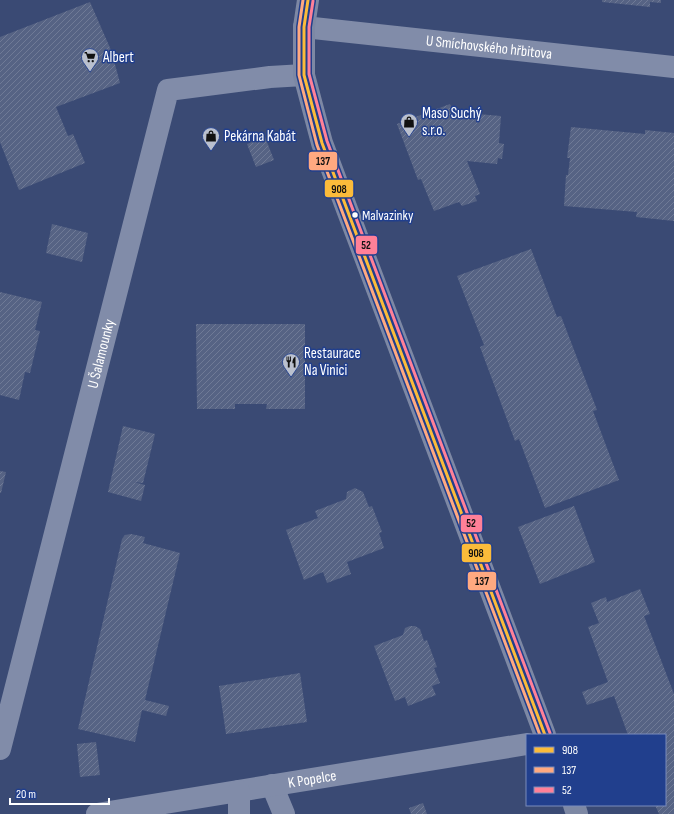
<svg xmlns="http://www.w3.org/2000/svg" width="674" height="814" font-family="'Sofia Sans Condensed',sans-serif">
<defs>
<pattern id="building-hatch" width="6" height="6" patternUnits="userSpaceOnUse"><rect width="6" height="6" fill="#566384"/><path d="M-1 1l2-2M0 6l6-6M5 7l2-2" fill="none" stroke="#6f7a96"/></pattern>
</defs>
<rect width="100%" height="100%" fill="#3a4a74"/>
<path fill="url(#building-hatch)" d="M602 0H661V3L650 2V7L602 2Z
M90 2 114 57H113L120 83 56 107 68 136 73 134 85 163 19 190 0 142V37Z
M450 104 454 112 501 116 499 143 504 144 502 159 498 158 497 164 467 161 480 194 475 196 477 201 462 206 459 202 434 211 421 179 418 180 397 124Z
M571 127 645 134V130L674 133V221L636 217 637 212 564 206 566 175H568L570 158H567Z
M265 137 274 160 256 167 247 144Z
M52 224 88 233 82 262 46 253Z
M531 249 557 317 561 316 597 410 593 411 619 480 545 508 519 439 515 441 480 347 484 345 457 276Z
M0 292 42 302 35 330 40 331 30 373 25 372 19 400 0 395Z
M196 324H305V409H266L267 404H235V409H197Z
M123 426 155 434 143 483 134 482 145 485 141 501 108 492Z
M0 471 6 472 1 493H0Z
M355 488 363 492 369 507 372 506 382 532 379 533 384 548 347 562 351 574 327 583 323 572 304 580 286 530 318 518 315 511 346 499 347 492Z
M574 506 595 562 540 584 518 527Z
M131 534 145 537 143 543 180 553 145 700 169 706 166 716 142 710 135 742 78 729 122 539 125 535Z
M640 589 650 614 644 616 674 694V814H659L655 805H665V735H628L614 696 587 705 582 692 608 682 588 627 599 623 591 603 606 597 607 602Z
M410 626H415L420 629 424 641 427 640 437 667 434 668 440 683 432 686 436 695 408 706 405 697 395 701 374 646 403 635 405 628Z
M300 673 307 722 226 734 219 686Z
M96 742 100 775 80 777 77 744Z
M423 803 427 814H411L409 808Z"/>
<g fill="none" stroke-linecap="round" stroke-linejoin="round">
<g stroke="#818ca9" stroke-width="22">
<path id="s1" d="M304 27 674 67"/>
<path id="s2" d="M0 749 168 90 270 77 304 75"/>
<path d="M272 785 284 814"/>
<path id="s3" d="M97 814 527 744"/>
<path d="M239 814V791"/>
</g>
<path stroke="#7d88a4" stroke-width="22" d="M308 0 304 27V75L322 143 545 735
M574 805 577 814"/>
<g stroke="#213f8d" stroke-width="6">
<path id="bus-1" d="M308 0 304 27V75L322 143 545 735"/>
</g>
<g stroke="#213f8d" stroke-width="6">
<path id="bus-2" d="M303 0 299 27V75L317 145 540 735"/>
</g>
<g stroke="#213f8d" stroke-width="6">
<path id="bus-3" d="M313 1 309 27V74L327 141 550 733"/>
</g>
<use href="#bus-1" stroke="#fbbb3a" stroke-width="3"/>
<use href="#bus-2" stroke="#ffa980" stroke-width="3"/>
<use href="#bus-3" stroke="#ff8098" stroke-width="3"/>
</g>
<defs>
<g id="supermarket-pin" transform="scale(0.9)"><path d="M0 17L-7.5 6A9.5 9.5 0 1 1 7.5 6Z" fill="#bac0ce" stroke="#213f8d"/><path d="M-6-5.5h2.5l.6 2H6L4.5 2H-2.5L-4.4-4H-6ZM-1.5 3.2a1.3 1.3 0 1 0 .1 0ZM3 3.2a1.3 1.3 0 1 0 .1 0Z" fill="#111"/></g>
<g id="shop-pin" transform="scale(0.9)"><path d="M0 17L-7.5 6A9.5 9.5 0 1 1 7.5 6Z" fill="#bac0ce" stroke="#213f8d"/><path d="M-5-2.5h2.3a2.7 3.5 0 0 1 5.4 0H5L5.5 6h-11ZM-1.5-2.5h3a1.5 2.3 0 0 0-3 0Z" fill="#111"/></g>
<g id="restaurant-pin" transform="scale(0.9)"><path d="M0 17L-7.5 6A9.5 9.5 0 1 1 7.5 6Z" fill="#bac0ce" stroke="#213f8d"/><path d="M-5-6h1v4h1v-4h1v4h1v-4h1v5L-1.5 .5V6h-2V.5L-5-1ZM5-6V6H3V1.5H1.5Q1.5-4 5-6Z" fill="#111"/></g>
</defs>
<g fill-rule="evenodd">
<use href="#supermarket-pin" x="90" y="57"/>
<use href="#shop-pin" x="409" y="122"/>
<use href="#shop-pin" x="211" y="136"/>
<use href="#restaurant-pin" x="291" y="362"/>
</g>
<circle fill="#fff" stroke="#213f8d" stroke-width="1.5" cx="355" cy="215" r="3.5"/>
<g text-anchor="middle" stroke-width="3" stroke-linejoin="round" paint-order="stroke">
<g font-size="14" fill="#fff" stroke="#213f8d" text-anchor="start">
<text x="362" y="220">Malvazinky</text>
</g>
<g font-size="15" fill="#fff" stroke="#213f8d">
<text dy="5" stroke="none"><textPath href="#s1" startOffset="186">U Smíchovského hřbitova</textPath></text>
<text dy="5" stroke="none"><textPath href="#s2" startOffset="408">U Šalamounky</textPath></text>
<text dy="5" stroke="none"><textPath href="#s3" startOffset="218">K Popelce</textPath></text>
</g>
<g font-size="15" fill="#fff" stroke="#213f8d" text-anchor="start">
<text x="103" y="62">Albert</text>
<text x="422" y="118">Maso Suchý<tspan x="422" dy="17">s.r.o.</tspan></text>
<text x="224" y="141">Pekárna Kabát</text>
<text x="304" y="358">Restaurace<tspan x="304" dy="17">Na Vinici</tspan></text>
</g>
</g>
<g stroke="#213f8d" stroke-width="1.5">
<rect x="308" y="151" width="30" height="20" rx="4" fill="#ffa980"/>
<rect x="324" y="179" width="30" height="19" rx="4" fill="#fbbb3a"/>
<rect x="355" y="235" width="23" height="20" rx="4" fill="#ff8098"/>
<rect x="460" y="514" width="23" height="19" rx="4" fill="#ff8098"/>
<rect x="461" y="543" width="31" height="20" rx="4" fill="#fbbb3a"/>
<rect x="467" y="571" width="30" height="20" rx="4" fill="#ffa980"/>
</g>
<g font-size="11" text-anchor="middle" font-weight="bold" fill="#111">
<text x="323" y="165">137</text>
<text x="339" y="193">908</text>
<text x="366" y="249">52</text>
<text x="471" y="527">52</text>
<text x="476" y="557">908</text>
<text x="482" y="585">137</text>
</g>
<rect x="526" y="734" width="140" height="72" fill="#213f8d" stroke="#7a8cbb"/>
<rect x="534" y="747" width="20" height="6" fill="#fbbb3a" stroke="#7a8cbb"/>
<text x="562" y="754" font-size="12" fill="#ffffff">908</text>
<rect x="534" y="767" width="20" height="6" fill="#ffa980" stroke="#7a8cbb"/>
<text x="562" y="774" font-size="12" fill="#ffffff">137</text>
<rect x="534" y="787" width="20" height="6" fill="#ff8098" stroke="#7a8cbb"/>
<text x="562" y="794" font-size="12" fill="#ffffff">52</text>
<path d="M10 798v6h99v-6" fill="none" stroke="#ffffff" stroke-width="2"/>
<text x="16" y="798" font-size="12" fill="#ffffff" stroke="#213f8d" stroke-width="3" paint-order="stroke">20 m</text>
</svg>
